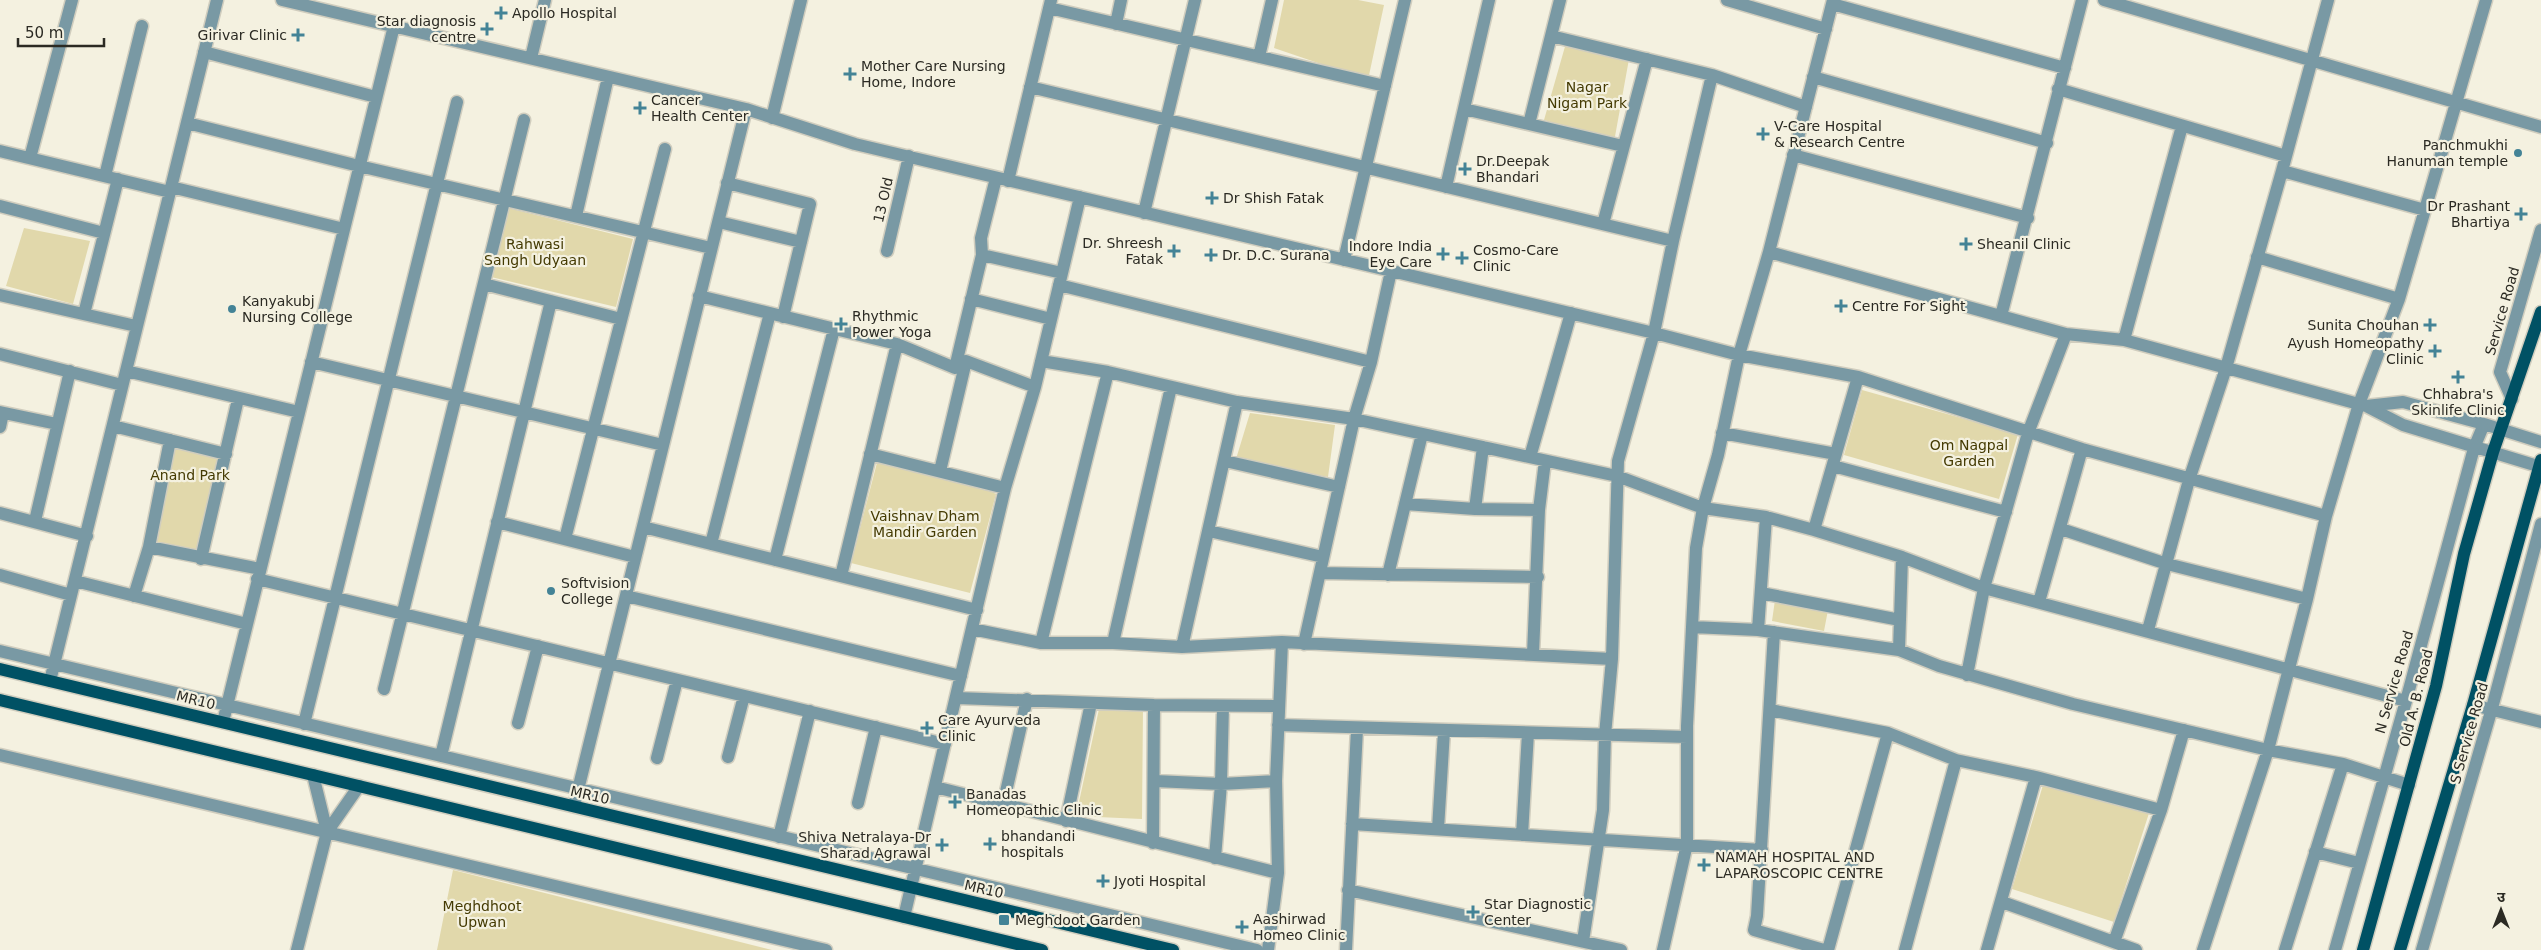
<svg xmlns="http://www.w3.org/2000/svg" width="2541" height="950" font-family="'DejaVu Sans','Noto Sans Devanagari',sans-serif">
<rect width="100%" height="100%" fill="#f4f1e0"/>
<path fill="#e1d8ab" d="M1284 0H1358L1384 5 1368 80 1274 48Z
M1566 43 1629 59 1614 142 1544 120Z
M508 208 633 239 616 307 491 277Z
M24 228 90 241 73 304 6 286Z
M1862 390 2018 434 1999 499 1844 455Z
M1250 413 1335 425 1328 477 1236 459Z
M171 440 221 455 197 554 150 540Z
M879 455 996 485 994 493 996 494 970 593 851 563Z
M1775 600 1828 610 1824 631 1772 621Z
M1143 707 1142 819 1076 816 1099 709Z
M2043 785 2150 810 2114 922 2012 889Z
M453 870 772 950H437Z"/>
<g fill="none" stroke-linecap="round" stroke-linejoin="round">
<g stroke="#d0cdbe" stroke-width="15">
<path id="minor" d="M282 0 746 109 855 144 1654 333 1739 355 1858 377 2082 449 2326 516
M1727 0 1826 29
M2104 0 2541 127
M1832 4 2065 68
M1049 8 1385 86
M1116 24 1121 0
M1551 36 1712 75 1806 107
M204 52 376 97
M1259 57 1272 0
M531 58 545 0
M1813 77 2047 143
M1030 87 1673 241
M2058 89 2286 156
M1464 109 1623 146
M772 118 801 0
M187 123 359 166 711 248
M1529 124 1560 0
M0 151 170 192
M1793 155 2028 218
M30 158 72 0
M2282 171 2425 210
M105 176 142 26
M1008 181 1051 0
M727 183 810 204 783 317
M171 187 344 229
M1446 187 1489 0
M0 206 104 233
M1144 213 1195 0
M576 216 608 77
M719 222 801 242
M1603 224 1647 59
M887 251 909 156
M1769 252 2066 334 2124 340 2366 406 2403 425 2541 467
M982 255 981 238 996 178
M2257 257 2399 299
M1344 260 1405 0
M484 284 621 319
M1059 285 1371 362
M0 295 136 326
M699 296 897 344 955 368 966 361 1035 387
M971 299 1051 319
M84 314 118 179
M2001 316 2082 0
M2124 340 2182 126
M0 354 122 385
M1041 361 1108 372 1237 402 1354 419 1617 476 1703 508 1766 517 1814 530 1902 557 1984 588 2406 701
M311 362 663 445
M955 368 982 255 1062 273
M126 371 299 412
M2512 399 2500 372 2541 230
M2366 406 2403 402 2484 424 2541 442
M0 412 57 424
M113 426 226 454
M0 427 3 413
M1722 433 1836 454
M870 454 1005 488
M1530 457 1571 313
M1225 461 1339 487
M1833 466 2006 512
M940 471 966 361
M1405 504 1475 509 1539 510
M1475 509 1483 447
M0 513 87 536
M35 521 70 371
M497 522 635 557
M643 527 977 610
M2061 529 2167 564 2307 599
M1814 530 1858 377
M1209 531 1323 557
M565 539 665 149
M711 544 770 313
M149 547 260 569
M201 559 238 399
M775 560 834 329
M1320 573 1538 577
M0 575 71 595
M1388 575 1422 434
M841 576 897 344
M257 579 945 744
M75 581 247 624
M1761 593 1900 620
M134 596 149 547 170 440
M626 596 961 676
M2039 602 2082 449
M1692 627 1758 630 1899 650 1939 666 2073 704 2268 750 2343 764 2409 785
M972 629 1041 643H1113L1182 647 1282 642 1612 659
M1758 630 1766 517
M2148 630 2189 480 2226 368 2282 171 2328 0
M1774 632 1757 916 1754 930 1824 950
M1041 643 1108 372
M1113 643 1171 387
M1304 644 1354 419 1371 362 1391 271
M1182 647 1237 402
M1899 650 1902 557
M0 651 1257 950
M1533 654 1539 510 1545 461
M1967 675 1984 588 2028 433 2066 334
M50 681 217 0
M384 689 524 120
M957 698 1154 705 1279 706
M2473 705 2541 722
M1770 710 1888 733 1956 760 2036 777 2161 810
M223 722 394 26
M518 723 538 646
M304 724 457 102
M1278 725 1687 737
M0 755 826 950
M441 756 551 301
M728 757 744 696
M657 758 677 680
M313 775 327 832
M1155 781 1221 784 1276 781
M935 787 1278 873
M858 803 876 727
M1003 805 1027 699
M574 806 746 109
M1066 821 1091 703
M1352 824 1762 850
M1438 829 1444 731
M1522 835 1528 733
M779 837 810 711
M1153 843 1154 705
M2315 852 2359 863
M1215 858 1221 784 1223 706
M1348 890 1621 950
M2002 902 2136 950
M904 917 1005 488 1035 387 1080 197
M1583 941 1603 810 1605 735 1612 659 1618 461 1654 333 1673 241 1712 75
M2114 942 2161 810 2184 730
M297 950 327 832 359 786
M1268 950 1278 873 1276 781 1282 642
M1346 950 1357 729
M1663 950 1687 844V726L1696 548 1703 508 1718 455 1739 355 1769 252 1833 0
M1828 950 1888 733
M1905 950 1956 760
M1987 950 2036 777
M2203 950 2268 750 2307 599 2326 516 2359 404 2399 299 2486 0
M2285 950 2343 764
M2335 950 2406 701 2474 448 2484 424
M2422 950 2492 708 2541 524"/>
</g>
<g stroke="#d0cdbe" stroke-width="15">
<path id="major" d="M0 669 1173 950
M0 700 1042 950
M2363 950 2436 686 2464 554 2493 452 2541 312
M2400 950 2473 705 2541 460"/>
</g>
<use href="#minor" stroke="#7999a4" stroke-width="12"/>
<use href="#major" stroke="#005164" stroke-width="12"/>
</g>
<g fill="#438396" stroke="#f4f1e0" stroke-width="2">
<path d="M498.5 5.5h5v5h5v5h-5v5h-5v-5h-5v-5h5z"/>
<path d="M484.5 21.5h5v5h5v5h-5v5h-5v-5h-5v-5h5z"/>
<path d="M295.5 27.5h5v5h5v5h-5v5h-5v-5h-5v-5h5z"/>
<path d="M847.5 66.5h5v5h5v5h-5v5h-5v-5h-5v-5h5z"/>
<path d="M637.5 100.5h5v5h5v5h-5v5h-5v-5h-5v-5h5z"/>
<path d="M1760.5 126.5h5v5h5v5h-5v5h-5v-5h-5v-5h5z"/>
<circle cx="2518" cy="153" r="5"/>
<path d="M1462.5 161.5h5v5h5v5h-5v5h-5v-5h-5v-5h5z"/>
<path d="M1209.5 190.5h5v5h5v5h-5v5h-5v-5h-5v-5h5z"/>
<path d="M2518.5 206.5h5v5h5v5h-5v5h-5v-5h-5v-5h5z"/>
<path d="M1963.5 236.5h5v5h5v5h-5v5h-5v-5h-5v-5h5z"/>
<path d="M1171.5 243.5h5v5h5v5h-5v5h-5v-5h-5v-5h5z"/>
<path d="M1440.5 246.5h5v5h5v5h-5v5h-5v-5h-5v-5h5z"/>
<path d="M1208.5 247.5h5v5h5v5h-5v5h-5v-5h-5v-5h5z"/>
<path d="M1459.5 250.5h5v5h5v5h-5v5h-5v-5h-5v-5h5z"/>
<path d="M1838.5 298.5h5v5h5v5h-5v5h-5v-5h-5v-5h5z"/>
<circle cx="232" cy="309" r="5"/>
<path d="M838.5 316.5h5v5h5v5h-5v5h-5v-5h-5v-5h5z"/>
<path d="M2427.5 317.5h5v5h5v5h-5v5h-5v-5h-5v-5h5z"/>
<path d="M2432.5 343.5h5v5h5v5h-5v5h-5v-5h-5v-5h5z"/>
<path d="M2455.5 369.5h5v5h5v5h-5v5h-5v-5h-5v-5h5z"/>
<circle cx="551" cy="591" r="5"/>
<path d="M924.5 720.5h5v5h5v5h-5v5h-5v-5h-5v-5h5z"/>
<path d="M952.5 794.5h5v5h5v5h-5v5h-5v-5h-5v-5h5z"/>
<path d="M987.5 836.5h5v5h5v5h-5v5h-5v-5h-5v-5h5z"/>
<path d="M939.5 837.5h5v5h5v5h-5v5h-5v-5h-5v-5h5z"/>
<path d="M1701.5 857.5h5v5h5v5h-5v5h-5v-5h-5v-5h5z"/>
<path d="M1100.5 873.5h5v5h5v5h-5v5h-5v-5h-5v-5h5z"/>
<path d="M1470.5 904.5h5v5h5v5h-5v5h-5v-5h-5v-5h5z"/>
<rect x="998" y="914" width="12" height="12" rx="2.5"/>
<path d="M1239.5 919.5h5v5h5v5h-5v5h-5v-5h-5v-5h5z"/>
</g>
<g text-anchor="middle" stroke-width="4.5" stroke-linejoin="round" paint-order="stroke">
<g font-size="14" fill="#2b2a23" stroke="#f4f1e0" text-anchor="start">
<text x="512" y="18">Apollo Hospital</text>
<text x="476" y="26" text-anchor="end">Star diagnosis<tspan x="476" dy="16">centre</tspan></text>
<text x="287" y="40" text-anchor="end">Girivar Clinic</text>
<text x="861" y="71">Mother Care Nursing<tspan x="861" dy="16">Home, Indore</tspan></text>
<text x="651" y="105">Cancer<tspan x="651" dy="16">Health Center</tspan></text>
<text x="1774" y="131">V-Care Hospital<tspan x="1774" dy="16">&amp; Research Centre</tspan></text>
<text x="2508" y="150" text-anchor="end">Panchmukhi<tspan x="2508" dy="16">Hanuman temple</tspan></text>
<text x="1476" y="166">Dr.Deepak<tspan x="1476" dy="16">Bhandari</tspan></text>
<text x="1223" y="203">Dr Shish Fatak</text>
<text x="2510" y="211" text-anchor="end">Dr Prashant<tspan x="2510" dy="16">Bhartiya</tspan></text>
<text x="1163" y="248" text-anchor="end">Dr. Shreesh<tspan x="1163" dy="16">Fatak</tspan></text>
<text x="1977" y="249">Sheanil Clinic</text>
<text x="1432" y="251" text-anchor="end">Indore India<tspan x="1432" dy="16">Eye Care</tspan></text>
<text x="1473" y="255">Cosmo-Care<tspan x="1473" dy="16">Clinic</tspan></text>
<text x="1222" y="260">Dr. D.C. Surana</text>
<text x="242" y="306">Kanyakubj<tspan x="242" dy="16">Nursing College</tspan></text>
<text x="1852" y="311">Centre For Sight</text>
<text x="852" y="321">Rhythmic<tspan x="852" dy="16">Power Yoga</tspan></text>
<text x="2419" y="330" text-anchor="end">Sunita Chouhan</text>
<text x="2424" y="348" text-anchor="end">Ayush Homeopathy<tspan x="2424" dy="16">Clinic</tspan></text>
<text x="2458" y="399" text-anchor="middle">Chhabra's<tspan x="2458" dy="16">Skinlife Clinic</tspan></text>
<text x="561" y="588">Softvision<tspan x="561" dy="16">College</tspan></text>
<text x="938" y="725">Care Ayurveda<tspan x="938" dy="16">Clinic</tspan></text>
<text x="966" y="799">Banadas<tspan x="966" dy="16">Homeopathic Clinic</tspan></text>
<text x="1001" y="841">bhandandi<tspan x="1001" dy="16">hospitals</tspan></text>
<text x="931" y="842" text-anchor="end">Shiva Netralaya-Dr<tspan x="931" dy="16">Sharad Agrawal</tspan></text>
<text x="1715" y="862">NAMAH HOSPITAL AND<tspan x="1715" dy="16">LAPAROSCOPIC CENTRE</tspan></text>
<text x="1114" y="886">Jyoti Hospital</text>
<text x="1484" y="909">Star Diagnostic<tspan x="1484" dy="16">Center</tspan></text>
<text x="1253" y="924">Aashirwad<tspan x="1253" dy="16">Homeo Clinic</tspan></text>
<text x="1015" y="925">Meghdoot Garden</text>
</g>
<g font-size="14" fill="#443a02" stroke="#f4f1e0">
<text x="1587" y="92">Nagar<tspan x="1587" dy="16">Nigam Park</tspan></text>
<text x="535" y="249">Rahwasi<tspan x="535" dy="16">Sangh Udyaan</tspan></text>
<text x="1969" y="450">Om Nagpal<tspan x="1969" dy="16">Garden</tspan></text>
<text x="190" y="480">Anand Park</text>
<text x="925" y="521">Vaishnav Dham<tspan x="925" dy="16">Mandir Garden</tspan></text>
<text x="482" y="911">Meghdhoot<tspan x="482" dy="16">Upwan</tspan></text>
</g>
<g font-size="14" fill="#2b2a23" stroke="#f4f1e0">
<text transform="translate(883 200) rotate(-77)" y="5">13 Old</text>
<text transform="translate(2502 311) rotate(-74)" y="5">Service Road</text>
<text transform="translate(2394 682) rotate(-74)" y="5">N Service Road</text>
<text transform="translate(2416 698) rotate(-76)" y="5">Old A. B. Road</text>
<text transform="translate(196 700) rotate(14)" y="5">MR10</text>
<text transform="translate(2469 733) rotate(-74)" y="5">S Service Road</text>
<text transform="translate(590 795) rotate(13)" y="5">MR10</text>
<text transform="translate(984 889) rotate(13)" y="5">MR10</text>
</g>
</g>
<g transform="translate(2501 910)" stroke="#f4f1e0" stroke-width="4" paint-order="stroke">
<path d="M0-4L9 19L0 12L-9 19Z" fill="#2b2a23"/>
<text y="-8" font-size="14" font-weight="bold" text-anchor="middle" fill="#2b2a23">उ</text>
</g>
<path d="M18 38v8h86v-8" fill="none" stroke="#2b2a23" stroke-width="2.5"/>
<text x="25" y="38" font-size="15" fill="#2b2a23" stroke="#f4f1e0" stroke-width="4" paint-order="stroke">50 m</text>
</svg>
